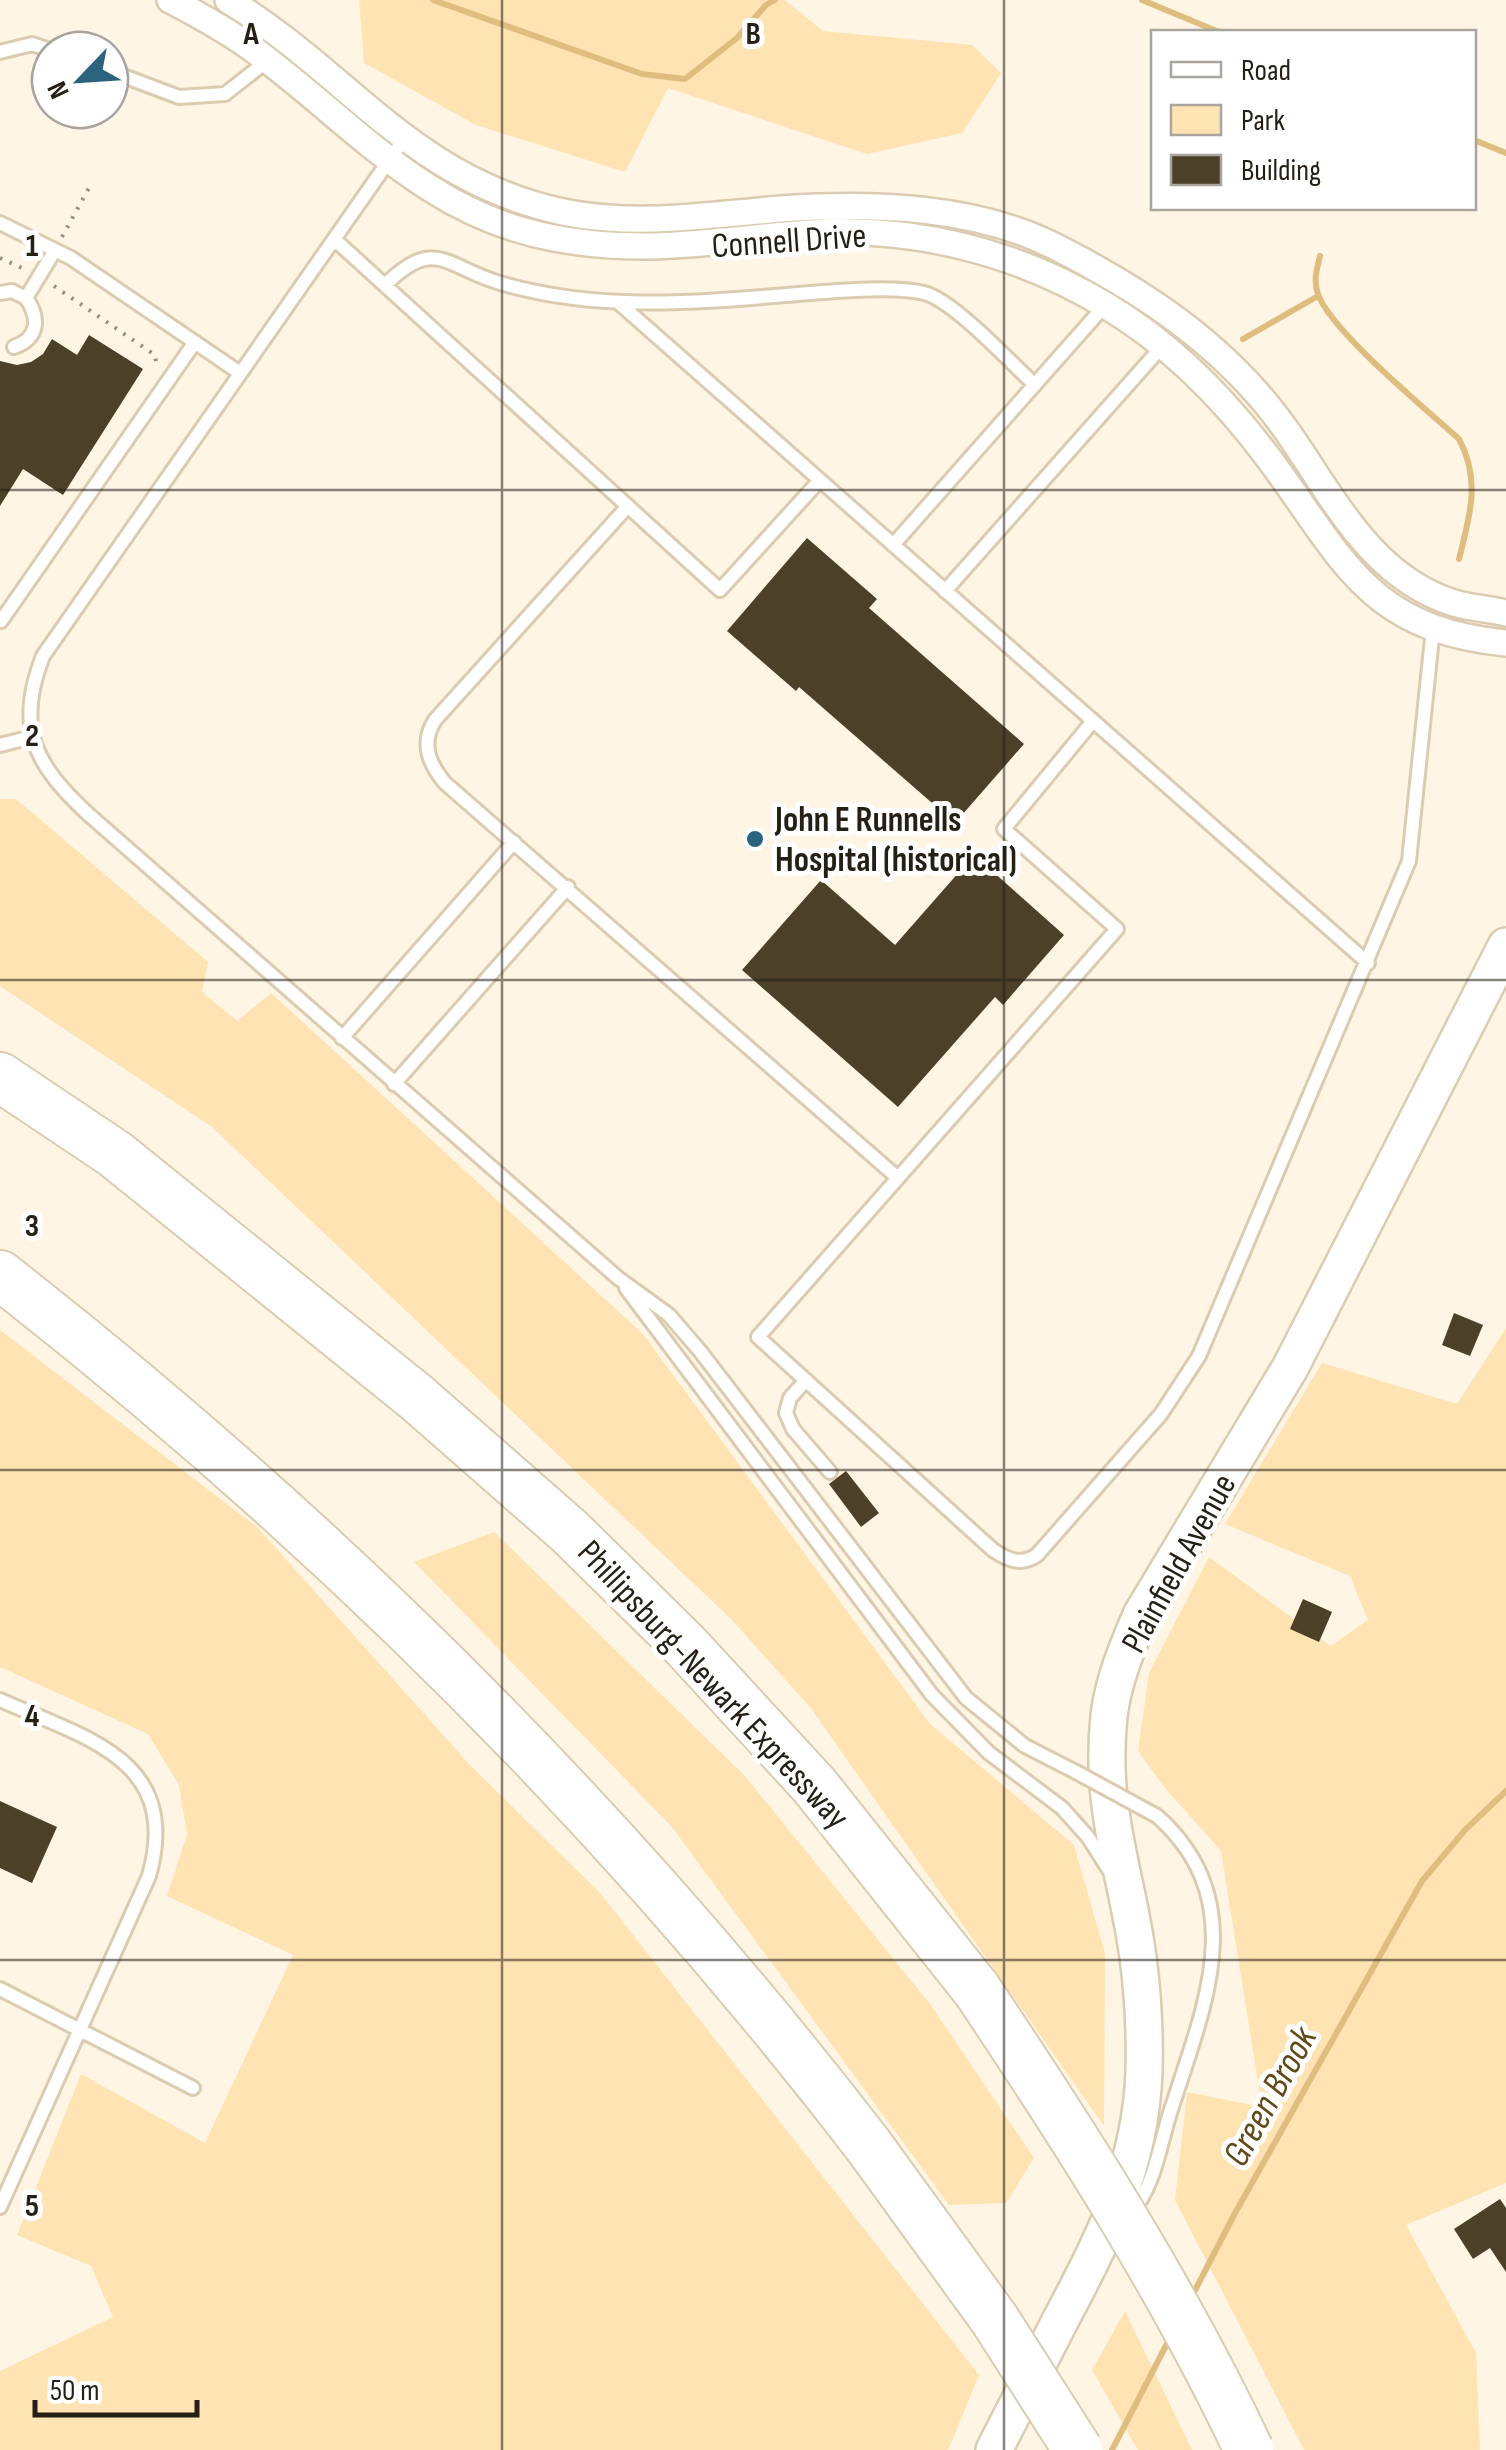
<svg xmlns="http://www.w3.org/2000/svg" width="1506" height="2450" font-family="'Sofia Sans Condensed',sans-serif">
<rect width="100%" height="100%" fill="#fff5e5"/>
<path fill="#ffe3b2" d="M359 0H785L823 31 972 45 1001 73 962 133 867 154 668 88 625 172 476 125 364 63Z
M0 799H16L208 962 202 992 237 1021 271 993 643 1334 930 1724 1074 1845 1105 1954 1104 2126 810 1707 730 1618 212 1127 0 986Z
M1506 1328V2183L1406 2225 1476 2353 1480 2450H1304L1175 2200 1187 2092 1262 2107 1221 1851 1164 1787 1138 1751 1149 1673 1209 1557 1331 1646 1368 1620 1350 1576 1225 1524 1322 1363 1457 1404Z
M0 1330 258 1528 469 1764 600 1893 979 2375 948 2450H0V2371L113 2317 91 2266 17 2235 81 2074 205 2143 293 1955 167 1896 187 1835 179 1785 148 1734 0 1667Z
M494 1532 745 1776 930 2004 1034 2158 1006 2203 949 2205 672 1827 414 1562Z
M1125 2311 1192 2450H1138L1092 2370Z"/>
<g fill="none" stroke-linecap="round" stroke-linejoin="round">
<path stroke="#dfbd7f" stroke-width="6" d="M433 0 642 74 685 79 737 38 766 5 775 0
M1142 0 1219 32
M1474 140 1506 153
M1320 256C1317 269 1313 280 1318 294 1330 330 1426 409 1459 439 1481 480 1470 516 1459 559
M1243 339 1318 296
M1191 2298 1234 2215 1422 1881 1465 1830 1506 1791
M1112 2450 1171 2336"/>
</g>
<path fill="#4c4029" d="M89 335 143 369 63 495 23 469 0 506V361L17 365 31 362 43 354 52 339 77 355Z
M807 538 877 599 869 608 1024 744 955 823 799 687 796 691 727 631Z
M974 855 1064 935 1003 1005 995 997 898 1107 742 970 821 880 895 945Z
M1454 1313 1483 1325 1470 1356 1442 1345Z
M846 1471 879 1513 861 1527 829 1484Z
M1303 1599 1332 1612 1319 1642 1290 1629Z
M0 1801 57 1827 32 1883 0 1868Z
M1500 2199 1506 2208V2272L1490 2248 1473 2259 1454 2229Z"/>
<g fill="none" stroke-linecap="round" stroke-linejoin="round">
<g stroke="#dbccb1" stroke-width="18">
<path id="lane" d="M0 52 32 44 50 50
M110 71 179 97 225 94 267 61
M404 139 43 656C15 727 34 764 88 814L618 1278 669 1315 700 1351 966 1698 1025 1746 1076 1772
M0 223 71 258 240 373
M334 239 720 590 820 480
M385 285C435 236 444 266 500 283 594 311 690 303 787 295 821 292 892 285 924 293 953 300 1010 362 1035 385
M0 293 12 291 26 298 55 250
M620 304 1368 963
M14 347C39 338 40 318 26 298
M628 506 435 720C420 743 429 764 445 783L898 1178
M893 545 1107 303
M945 591 1166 342
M1 621 195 342
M1093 721 1004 829 1117 929 758 1337 993 1550C1008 1560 1021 1566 1037 1555L1161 1414 1199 1356 1409 861 1433 628
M0 745 32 737
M342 1038 514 842
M394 1084 568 887
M626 1288 932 1695 989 1753 1062 1808 1088 1837 1109 1870
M806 1380 790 1398 786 1413 793 1429 830 1472
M0 1700C85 1738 182 1759 149 1876L0 2207
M0 1989 193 2088
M1131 2212C1154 2189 1160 2144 1170 2113 1202 2011 1254 1902 1157 1816"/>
</g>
<g stroke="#dbccb1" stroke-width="30">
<path id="street" d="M170 0C201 16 230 32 258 53 355 125 427 215 554 238 648 256 720 239 812 233 914 226 1017 252 1105 305 1171 344 1224 398 1270 460 1344 560 1367 629 1506 643
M228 0C350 74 411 179 563 212 635 227 708 215 781 209 874 203 978 205 1062 250 1135 288 1201 330 1256 392 1320 462 1354 572 1454 603 1471 608 1489 609 1506 613"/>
</g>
<g stroke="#dbccb1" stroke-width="40">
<path id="secondary" d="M994 2450C1016 2407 1038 2364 1060 2321 1103 2240 1141 2166 1144 2071 1145 2033 1143 1995 1138 1957 1126 1870 1099 1809 1109 1716 1113 1681 1127 1648 1141 1615L1290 1368 1506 946"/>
</g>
<g stroke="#dbccb1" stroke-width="52">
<path id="highway" d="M0 1077 115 1154 416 1397 569 1531 685 1645 814 1785 977 1990
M0 1275C324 1528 617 1819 868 2145"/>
</g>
<path stroke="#978f82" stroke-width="4" stroke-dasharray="2.5 8" stroke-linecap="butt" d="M62 237 90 186
M0 258 24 269
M54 286 155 355 157 368"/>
<use href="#lane" stroke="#fff" stroke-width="12"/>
<use href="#street" stroke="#fff" stroke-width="25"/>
<use href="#secondary" stroke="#fff" stroke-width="35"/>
<use href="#highway" stroke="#fff" stroke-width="48"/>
<g stroke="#dbccb1" stroke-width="18" stroke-linecap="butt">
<path id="lane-bridge" d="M1076 1772 1157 1816"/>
</g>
<g stroke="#dbccb1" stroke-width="52" stroke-linecap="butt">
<path id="highway-bridge" d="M977 1990C1076 2138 1173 2289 1249 2450
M868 2145 995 2320 1078 2450"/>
</g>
<use href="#lane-bridge" stroke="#fff" stroke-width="12"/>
<use href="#highway-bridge" stroke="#fff" stroke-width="48"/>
</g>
<path fill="none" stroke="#251f15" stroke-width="2.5" stroke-opacity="0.55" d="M502 0V2450M1004 0V2450M0 490H1506M0 980H1506M0 1470H1506M0 1960H1506"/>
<circle fill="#2b637d" stroke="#fff" stroke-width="4" cx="755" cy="839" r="10"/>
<g text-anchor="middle" stroke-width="10" stroke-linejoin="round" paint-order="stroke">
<g font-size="35" fill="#251f15" stroke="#fff">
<text transform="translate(789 240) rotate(-4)" y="12">Connell Drive</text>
<text transform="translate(1178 1563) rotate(-61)" y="12">Plainfield Avenue</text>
<text transform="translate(714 1684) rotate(47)" y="12">Phillipsburg-Newark Expressway</text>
</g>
<g font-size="35" font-weight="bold" fill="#251f15" stroke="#fff" text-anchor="start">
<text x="775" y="831">John E Runnells<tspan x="775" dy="40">Hospital (historical)</tspan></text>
</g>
<g font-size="38" font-style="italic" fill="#614919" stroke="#fff">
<text transform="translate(1269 2096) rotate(-61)" y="13">Green Brook</text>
</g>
</g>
<g font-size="32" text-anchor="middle" font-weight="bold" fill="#251f15" stroke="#fff" stroke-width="10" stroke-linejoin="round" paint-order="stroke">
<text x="251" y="44">A</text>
<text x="753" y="44">B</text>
<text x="32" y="256">1</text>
<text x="32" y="746">2</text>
<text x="32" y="1236">3</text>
<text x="32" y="1726">4</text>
<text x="32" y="2216">5</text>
</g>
<rect x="1151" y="30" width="325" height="180" fill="#ffffff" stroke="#a8a5a1" stroke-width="2.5"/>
<rect x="1171" y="62" width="50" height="15" fill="#ffffff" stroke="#a8a5a1" stroke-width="2.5"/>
<text x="1241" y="80" font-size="30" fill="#251f15">Road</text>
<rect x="1171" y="105" width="50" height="30" fill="#ffe3b2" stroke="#a8a5a1" stroke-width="2.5"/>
<text x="1241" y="130" font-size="30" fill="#251f15">Park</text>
<rect x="1171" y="155" width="50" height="30" fill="#4c4029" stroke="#a8a5a1" stroke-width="2.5"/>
<text x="1241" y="180" font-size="30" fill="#251f15">Building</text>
<g transform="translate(80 80) rotate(245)"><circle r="48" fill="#ffffff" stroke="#a8a5a1" stroke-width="2.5"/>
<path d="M0-8L18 38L0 25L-18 38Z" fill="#2b637d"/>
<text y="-15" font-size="28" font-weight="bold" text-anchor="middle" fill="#251f15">N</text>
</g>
<path d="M35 2400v15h162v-15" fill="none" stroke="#251f15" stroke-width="5"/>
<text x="50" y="2400" font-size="30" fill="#251f15" stroke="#ffffff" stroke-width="8" paint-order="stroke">50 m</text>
</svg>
